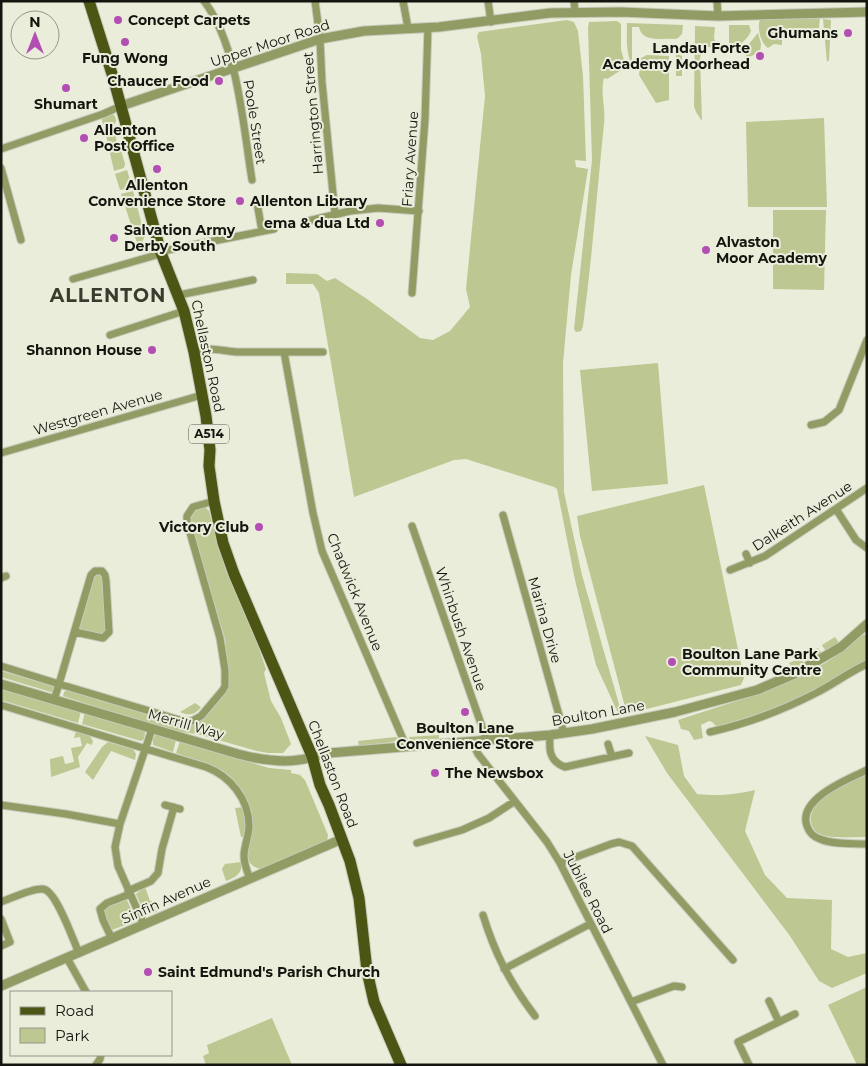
<svg xmlns="http://www.w3.org/2000/svg" width="868" height="1066" font-family="Montserrat,sans-serif">
<rect width="100%" height="100%" fill="#e9edda"/>
<path fill="#bcc792" d="M820 16 819 28 782 30V45L774 44 768 48C760 42 757 28 760 19Z
M823 19 831 20 829 60 827 62Z
M567 20 574 22 578 31 583 76 586 161 575 160 576 167 588 169 571 275 563 363 564 492 582 575 621 711 618 713 596 665 575 580 557 489 554 487 466 459 454 460 354 497 319 293 313 284H286V273L317 274 327 281 335 278 367 299 420 338 433 340 450 331 470 307 466 289 485 96 481 54 477 36 479 32Z
M617 21 621 24V50L626 67 607 79 604 78C600 94 606 109 604 124 597 191 592 259 583 326L581 331 576 332 574 329 592 160 588 28 589 22Z
M627 23 683 25 682 34 678 38 675 39C662 38 642 43 639 27H632V61H637L636 71C625 58 627 40 627 23Z
M729 25H749L751 31C747 42 736 45 729 54Z
M695 26 715 27 714 38 717 49 712 52V47H708V51H702L700 58 702 121 696 112 694 106Z
M758 33 761 44 760 52 745 59 748 45Z
M676 53 682 56V76H676Z
M647 55 669 56V100L656 103 639 75 641 58Z
M102 120a7 7 0 1 1 14 0a7 7 0 1 1-14 0Z
M824 118 827 207H748L746 122Z
M115 131 117 144 108 145 106 134Z
M120 147 125 164 124 168 114 171 110 153 111 150Z
M127 170 132 187 120 190 115 174Z
M133 191 145 236 140 246 137 243 121 194Z
M773 210H826L824 290 773 289Z
M658 363 668 484 592 491 580 370Z
M704 485 744 678 741 685 635 712 629 711 625 707 580 536 577 516Z
M198 508H206L209 511 220 553 248 616 266 669 264 673 271 701 281 718 291 744 283 753H268L257 751 197 734 168 730 63 696 64 692 67 690 187 725 195 723 204 717 227 690 229 680 225 639 189 520 194 511Z
M98 573 102 575 106 631 101 634 82 630 80 628 79 622 94 576Z
M867 634V661L829 683 776 708 720 726H716L712 722 709 721 701 725 703 738 694 740 689 731 681 729 678 720C728 703 780 690 825 663 839 655 850 644 862 635Z
M835 637 840 644 827 653 822 645Z
M818 648 823 655 808 662 804 655Z
M801 658 805 666 793 671 789 663Z
M1 671 53 686 55 689 53 692H51L1 677Z
M1 688 81 711 78 723 1 700Z
M195 703 201 707C195 715 189 716 180 712Z
M85 712 143 730 145 733 144 739 141 741 82 724Z
M76 731 90 736 93 741 92 745 87 743 78 757 80 767 51 777 50 759 63 756 65 764 74 762 71 748 82 746 80 737 74 738Z
M156 734 176 740 173 752 153 745V739Z
M439 735V739H437L414 741 410 740 409 737Z
M645 736 678 745 684 776 697 794C719 796 733 795 755 790L745 831 765 875 787 898 832 900 831 949 848 957 867 953V973L832 988 819 981 790 936 667 773Z
M396 737 398 739 393 742 359 746 358 741Z
M180 741 269 768 291 770V773L300 775 305 780 328 835 327 842 261 869C254 867 249 865 248 857 246 850 250 842 251 834 255 812 244 787 226 773 212 763 192 759 176 753Z
M108 742 133 749 136 754 135 760 111 751 93 780 85 772 102 747Z
M867 774V837C854 837 830 839 820 834 815 832 812 827 811 822 807 799 849 783 867 774Z
M244 807 246 814V836L241 837 235 808Z
M241 862C243 874 236 877 226 881L222 869 225 864Z
M145 887 150 901H152L157 912 147 914 144 912 136 894Z
M126 898 135 918V921L112 930 103 911 106 906Z
M867 987V1065H857L828 1005Z
M272 1018 292 1065H206L203 1056 209 1053 207 1045Z"/>
<g fill="none" stroke-linecap="round" stroke-linejoin="round">
<g stroke="#c7caba" stroke-width="9">
<path id="minor" d="M204 1C238 46 243 125 252 180
M315 1 320 39 322 82 335 214
M403 1 408 28
M488 1 491 22
M574 1 575 12
M717 1 718 16
M1 149 103 114 121 106
M1 168 21 240
M257 203 262 231
M304 222 350 211 378 208 419 211
M73 279 153 256 168 250 274 229
M412 293 425 119 428 27
M179 295 253 280
M110 335 184 311
M194 352C208 345 225 352 240 352 268 352 295 352 323 352
M284 352 313 513 322 551 406 746
M811 425 824 422 839 410 867 340
M1 453 202 395
M836 509 856 540 867 548
M503 515 564 733
M412 526 487 741
M746 554 750 563
M730 570 765 556 867 488
M1 578 6 576
M75 632 103 638 109 632 106 581 105 575 102 571H95L91 575 59 684 183 721H192L201 716 223 690 225 686V670L220 638 187 522V516L193 507 214 501
M1 666 59 684 54 700
M1 705 206 767C230 776 249 799 249 826 249 836 244 846 244 856 244 864 247 871 250 879
M710 732C746 724 783 710 816 693 834 684 849 672 867 664
M550 735C549 750 549 761 565 767L629 753
M472 742 478 754 547 842 560 863 663 1065
M608 744 612 757
M867 770C848 779 797 799 807 826 809 832 814 837 820 839 834 845 852 843 867 844
M1 805 66 814 120 824
M165 805 180 809
M417 843 462 830 489 818 515 801
M560 863 611 844 619 842 632 846 733 960
M128 891 151 881 158 873 162 849 174 807
M1 902C12 898 32 888 43 889 56 890 73 940 79 953
M483 915C495 954 510 983 535 1016
M1 919 10 942 1 946
M144 925 118 866 115 847 120 824 152 729
M112 939 103 920 100 909 107 903 130 894
M67 958 86 992
M504 969 590 924
M769 1001 779 1022
M631 1002 674 986 682 987
M96 1065 100 1059 101 1055
M749 1065 738 1042 795 1014"/>
</g>
<g stroke="#c7caba" stroke-width="11">
<path id="tertiary" d="M121 106 320 39 364 31 439 27 550 13 620 12 718 16 867 12
M1 684 238 754C257 759 277 763 298 760 308 759 318 755 329 753L550 735 592 729 675 712 757 690 794 674 841 647 867 624
M1 986 342 839"/>
</g>
<g stroke="#c7caba" stroke-width="13">
<path id="primary" d="M89 1 113 77 161 253 184 311 194 352 206 416 210 450 209 466 214 501 223 543 234 574 312 756 320 785 329 805 350 861 359 898 367 971 374 1002 401 1065"/>
</g>
<use href="#minor" stroke="#919b64" stroke-width="7"/>
<use href="#tertiary" stroke="#919b64" stroke-width="9"/>
<use href="#primary" stroke="#4c5513" stroke-width="11"/>
</g>
<g fill="#b34eb3" stroke="#e9edda" stroke-width="2">
<circle cx="118" cy="20" r="5"/>
<circle cx="848" cy="33" r="5"/>
<circle cx="125" cy="42" r="5"/>
<circle cx="760" cy="56" r="5"/>
<circle cx="219" cy="81" r="5"/>
<circle cx="66" cy="88" r="5"/>
<circle cx="84" cy="138" r="5"/>
<circle cx="157" cy="169" r="5"/>
<circle cx="240" cy="201" r="5"/>
<circle cx="380" cy="223" r="5"/>
<circle cx="114" cy="238" r="5"/>
<circle cx="706" cy="250" r="5"/>
<circle cx="152" cy="350" r="5"/>
<circle cx="259" cy="527" r="5"/>
<circle cx="672" cy="662" r="5"/>
<circle cx="465" cy="712" r="5"/>
<circle cx="435" cy="773" r="5"/>
<circle cx="148" cy="972" r="5"/>
</g>
<g text-anchor="middle" stroke-width="4" stroke-linejoin="round" paint-order="stroke">
<rect fill="#e9edda" stroke="#54564c" stroke-width="1" x="189" y="424.5" width="40" height="19" rx="4"/>
<g font-size="12" font-weight="bold" fill="#14150f">
<text x="209" y="438">A514</text>
</g>
<g font-size="14" font-weight="bold" fill="#14150f" stroke="#e9edda" text-anchor="start">
<text x="128" y="25">Concept Carpets</text>
<text x="838" y="38" text-anchor="end">Ghumans</text>
<text x="750" y="53" text-anchor="end">Landau Forte<tspan x="750" dy="16">Academy Moorhead</tspan></text>
<text x="125" y="63" text-anchor="middle">Fung Wong</text>
<text x="209" y="86" text-anchor="end">Chaucer Food</text>
<text x="66" y="109" text-anchor="middle">Shumart</text>
<text x="94" y="135">Allenton<tspan x="94" dy="16">Post Office</tspan></text>
<text x="157" y="190" text-anchor="middle">Allenton<tspan x="157" dy="16">Convenience Store</tspan></text>
<text x="250" y="206">Allenton Library</text>
<text x="370" y="228" text-anchor="end">ema &amp; dua Ltd</text>
<text x="124" y="235">Salvation Army<tspan x="124" dy="16">Derby South</tspan></text>
<text x="716" y="247">Alvaston<tspan x="716" dy="16">Moor Academy</tspan></text>
<text x="142" y="355" text-anchor="end">Shannon House</text>
<text x="249" y="532" text-anchor="end">Victory Club</text>
<text x="682" y="659">Boulton Lane Park<tspan x="682" dy="16">Community Centre</tspan></text>
<text x="465" y="733" text-anchor="middle">Boulton Lane<tspan x="465" dy="16">Convenience Store</tspan></text>
<text x="445" y="778">The Newsbox</text>
<text x="158" y="977">Saint Edmund's Parish Church</text>
</g>
<g font-size="14" fill="#14150f" stroke="#e9edda">
<text transform="translate(270 43) rotate(-18)" y="5">Upper Moor Road</text>
<text transform="translate(313 113) rotate(-95)" y="5">Harrington Street</text>
<text transform="translate(255 122) rotate(81)" y="5">Poole Street</text>
<text transform="translate(410 159) rotate(-86)" y="5">Friary Avenue</text>
<text transform="translate(208 356) rotate(78)" y="5">Chellaston Road</text>
<text transform="translate(98 412) rotate(-16)" y="5">Westgreen Avenue</text>
<text transform="translate(802 516) rotate(-33)" y="5">Dalkeith Avenue</text>
<text transform="translate(355 592) rotate(68)" y="5">Chadwick Avenue</text>
<text transform="translate(545 620) rotate(74)" y="5">Marina Drive</text>
<text transform="translate(461 629) rotate(71)" y="5">Whinbush Avenue</text>
<text transform="translate(598 713) rotate(-10)" y="5">Boulton Lane</text>
<text transform="translate(186 724) rotate(16)" y="5">Merrill Way</text>
<text transform="translate(333 774) rotate(69)" y="5">Chellaston Road</text>
<text transform="translate(588 892) rotate(63)" y="5">Jubilee Road</text>
<text transform="translate(166 900) rotate(-24)" y="5">Sinfin Avenue</text>
</g>
<g font-size="19" font-weight="bold" letter-spacing="1" fill="#393c2d" stroke="#e9edda">
<text x="108" y="302">ALLENTON</text>
</g>
</g>
<rect width="868" height="1066" fill="none" stroke="#14150f" stroke-width="5"/>
<rect x="10" y="991" width="162" height="65" fill="#e9edda" stroke="#949789"/>
<rect x="20" y="1007" width="25" height="8" fill="#4c5513" stroke="#949789"/>
<text x="55" y="1016" font-size="15" fill="#14150f">Road</text>
<rect x="20" y="1028" width="25" height="15" fill="#bcc792" stroke="#949789"/>
<text x="55" y="1041" font-size="15" fill="#14150f">Park</text>
<g transform="translate(35 35)"><circle r="24" fill="#e9edda" stroke="#949789"/>
<path d="M0-4L9 19L0 12L-9 19Z" fill="#b34eb3"/>
<text y="-8" font-size="14" font-weight="bold" text-anchor="middle" fill="#14150f">N</text>
</g>
</svg>
